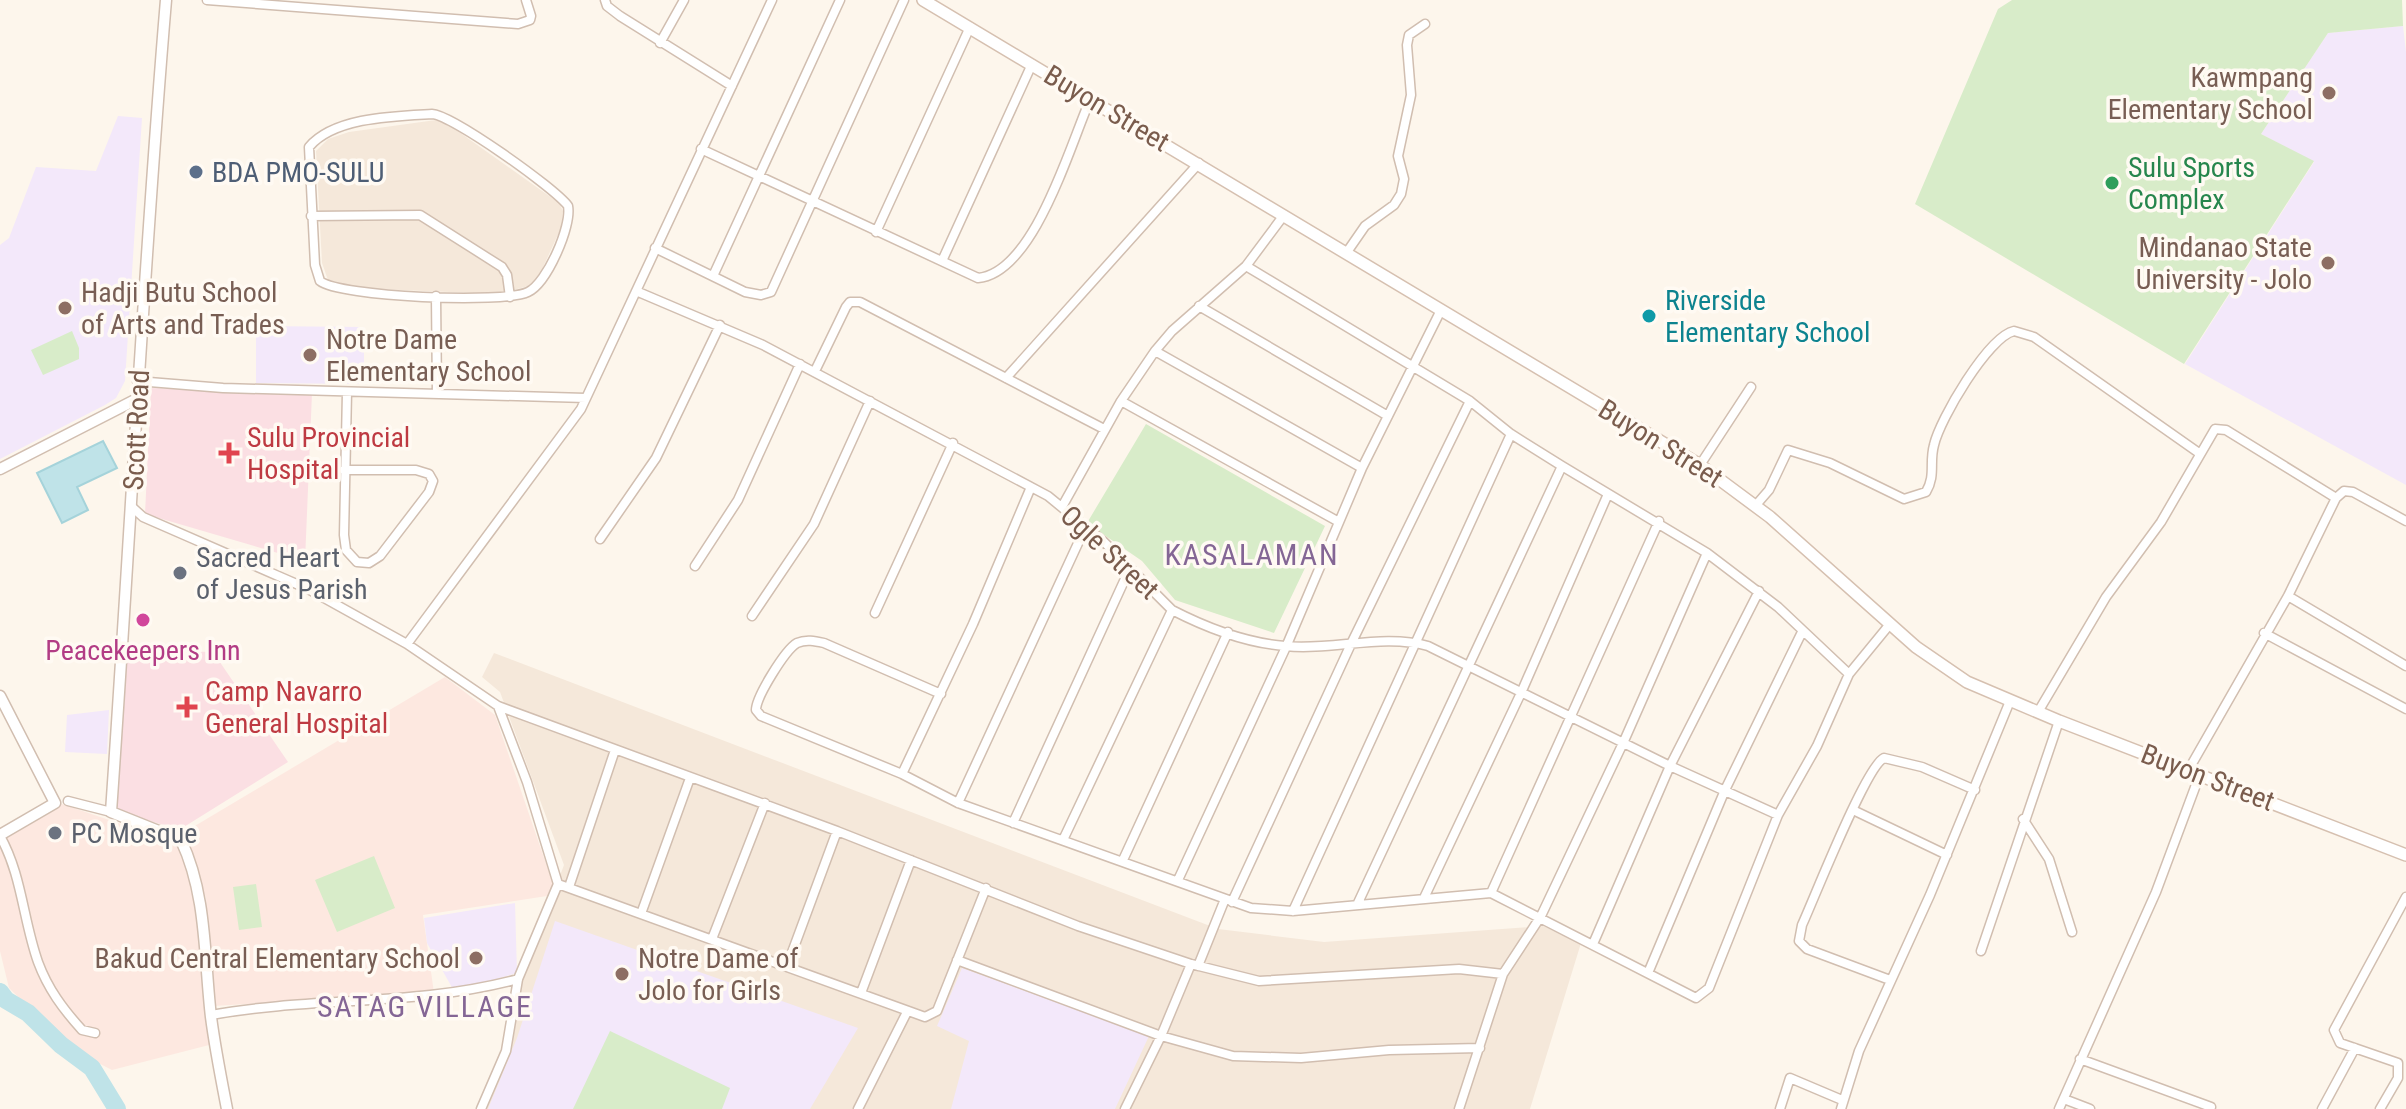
<svg xmlns="http://www.w3.org/2000/svg" width="2406" height="1109" font-family="'Roboto Condensed',sans-serif">
<rect width="100%" height="100%" fill="#fdf6ec"/>
<path fill="#f5e8da" d="M436 120 452 127 559 203 563 211 561 228 539 276 532 285 499 294 351 288 328 280 322 263 316 151 328 139 349 132Z
M494 653 1218 929 1324 942 1543 926 1581 943 1530 1109H477L508 1037 523 973 564 865 500 692 482 677Z"/>
<path fill="#fde8e0" d="M445 677 495 715 553 884 547 896 423 915 434 993 213 1006 206 898 183 833Z
M62 804 177 843 193 886 213 1044 112 1070 73 1050 9 988 0 951V839Z"/>
<path fill="#f3e8fa" d="M2403 26 2406 52V485L2185 364 2314 162 2261 134 2328 33Z
M118 116 142 118 125 381 116 398 105 405 0 459V245L9 238 36 167 96 171Z
M256 326 364 327V384L256 383Z
M109 710 107 754 65 752 67 715Z
M515 903 517 973 454 991 427 943 424 918Z
M555 921 858 1028 810 1109H488L517 1038Z
M962 968 1149 1036 1115 1109H951L969 1041 937 1026Z"/>
<path fill="#fbdfe3" d="M151 388 312 393 305 561 145 514Z
M127 650 213 652 288 762 179 830 116 810Z"/>
<path fill="#d8ecc9" d="M2012 0H2402L2403 26 2328 33 2261 134 2314 161 2184 364 1915 204 1998 9Z
M72 331 79 348V359L43 375 31 350Z
M1146 424 1325 526 1274 633 1175 600 1142 561 1087 523Z
M374 856 395 908 337 932 315 880Z
M256 884 262 927 239 930 233 887Z
M610 1031 730 1088 722 1109H573Z"/>
<path fill="#bfe3e8" stroke="#a5d3da" stroke-width="2" d="M103 441 117 468 77 487 88 510 62 523 37 473Z"/>
<g fill="none" stroke-linecap="round" stroke-linejoin="round">
<path stroke="#bfe3e8" stroke-width="18" d="M0 992 6 1000 28 1013 61 1045 92 1068 117 1109"/>
<g stroke="#d1beb0" stroke-width="11">
<path id="minor" d="M207 0 518 24 530 20 531 16 526 0
M605 0 607 6 620 16 732 86
M660 43 684 0
M432 114C452 115 555 188 568 206 572 226 547 283 528 292 504 304 340 297 320 281L315 265 309 147C334 117 396 116 432 114Z
M701 149 978 278C1034 273 1070 145 1090 100
M311 216 420 215 502 267 507 275 510 297
M876 232 970 27
M655 248 745 292 761 295 771 292 904 0
M1347 252 1365 226 1394 205 1401 194 1404 179 1398 156 1411 95 1407 45 1409 35 1425 24
M942 261 1032 64
M1246 266 1470 401 1511 434 1562 466 1707 553 1778 607 1849 674
M713 276 840 0
M636 291 763 345 1048 496 1103 541 1172 610C1205 627 1247 643 1285 646 1332 651 1383 633 1428 646L1670 766 1778 815
M436 296 437 394
M1199 306 1388 416
M1155 351 1362 468
M815 371 846 307 850 302H860L1104 429
M1006 378 1199 163
M137 381 223 388 586 398
M1121 401 1339 522
M1700 465 1751 387
M344 470H416L429 474 433 481 429 492 380 556 369 563 357 562 346 550 344 535 347 392
M1031 487 973 624 902 774 958 803 1251 908 1293 911 1491 893 1696 998 1709 988 1778 815 1817 746 1849 674 1890 624
M1063 505 1121 401 1155 351 1172 331 1246 266 1284 215
M1756 505 1769 490 1788 450 1830 463 1904 499 1926 492C1936 475 1929 463 1934 445 1940 419 1988 337 2014 331L2034 337 2199 453
M132 507 143 517 308 589 407 644 498 706 837 831 1078 926 1191 964 1259 981 1459 969 1503 974
M600 539 656 458 720 325
M695 566 738 500 800 364
M2288 596 2406 666
M875 613 953 443
M752 616 814 524 870 401
M2264 633 2406 709
M407 644 581 409 772 0
M498 706 527 782 558 884 925 1017 937 1011 986 888
M2038 712 2106 597 2161 522 2215 429 2226 430 2336 498
M2189 769 2288 596 2336 498 2344 491 2353 492 2406 521
M902 774 761 716 756 710C756 697 785 650 797 643 806 639 815 641 824 643L941 694
M68 801 111 812
M958 803 1086 526
M1853 810 1947 855
M2023 819 2049 859 2072 932
M1013 823 1130 568
M0 836C22 875 23 920 38 962 48 989 63 1009 82 1030L95 1033
M1063 840 1172 610
M1123 860 1228 632
M1178 880 1286 647 1362 468 1440 312
M569 887 615 750
M1491 893 1659 521
M1424 898 1521 693 1608 494
M1232 902 1351 644 1470 401
M1357 905 1562 466
M642 911 690 778
M1293 911 1511 434
M712 939 765 803
M1593 944 1670 766 1759 591
M1981 951 2059 721
M957 960 1161 1036 1233 1056 1301 1058 1389 1050 1480 1048
M787 966 837 831
M1198 966 1225 899
M1648 973 1725 790 1802 632
M1890 980 1807 949 1799 941 1802 925C1814 899 1866 766 1884 758L1922 767 1975 790
M861 993 911 860
M211 1015C315 996 413 1007 518 979
M2080 1059 2211 1107
M2064 1099 2090 1109
M481 1109 506 1051 518 979 558 884
M858 1109 907 1012
M1125 1109 1161 1036 1191 964
M1459 1109 1503 974 1541 916 1624 741 1707 553
M1780 1109 1790 1078 1842 1100
M1841 1109 1859 1051 1930 895 2010 701
M2059 1109 2156 892 2200 774
M2322 1109 2355 1048
M2380 1109 2398 1078V1063L2340 1043 2334 1030 2406 897"/>
</g>
<g stroke="#d1beb0" stroke-width="13">
<path id="tertiary" d="M166 0C143 271 130 541 111 812L181 840C207 895 204 957 211 1017 215 1048 221 1078 227 1109
M0 469 135 400
M0 696 55 803 0 835"/>
</g>
<g stroke="#d6c0b0" stroke-width="14">
<path id="secondary" d="M923 0 1700 465 1770 517 1916 647 1967 682 2059 721 2406 855"/>
</g>
<use href="#minor" stroke="#fff" stroke-width="8"/>
<use href="#tertiary" stroke="#fff" stroke-width="10"/>
<use href="#secondary" stroke="#fff" stroke-width="11"/>
</g>
<g fill="#8d6e63" stroke="#fffaf3" stroke-width="3">
<circle cx="2329" cy="93" r="8"/>
<circle cx="2328" cy="263" r="8"/>
<circle cx="65" cy="308" r="8"/>
<circle cx="310" cy="355" r="8"/>
<circle cx="476" cy="958" r="8"/>
<circle cx="622" cy="974" r="8"/>
</g>
<circle fill="#5c6f8a" stroke="#fffaf3" stroke-width="3" cx="196" cy="172" r="8"/>
<circle fill="#2e9e5b" stroke="#fffaf3" stroke-width="3" cx="2112" cy="183" r="8"/>
<circle fill="#0f9aa8" stroke="#fffaf3" stroke-width="3" cx="1649" cy="316" r="8"/>
<g fill="#e0444e" stroke="#fffaf3" stroke-width="3">
<path d="M225 441h8v8h8v8h-8v8h-8v-8h-8v-8h8z"/>
<path d="M183 695h8v8h8v8h-8v8h-8v-8h-8v-8h8z"/>
</g>
<g fill="#6b7280" stroke="#fffaf3" stroke-width="3">
<circle cx="180" cy="573" r="8"/>
<circle cx="55" cy="833" r="8"/>
</g>
<circle fill="#d1479c" stroke="#fffaf3" stroke-width="3" cx="143" cy="620" r="8"/>
<g text-anchor="middle" stroke-width="7" stroke-linejoin="round" paint-order="stroke">
<g font-size="28" fill="#785e54" stroke="#fffaf3" text-anchor="end">
<text x="2313" y="87">Kawmpang<tspan x="2313" dy="32">Elementary School</tspan></text>
<text x="2312" y="257">Mindanao State<tspan x="2312" dy="32">University - Jolo</tspan></text>
<text x="81" y="302" text-anchor="start">Hadji Butu School<tspan x="81" dy="32">of Arts and Trades</tspan></text>
<text x="326" y="349" text-anchor="start">Notre Dame<tspan x="326" dy="32">Elementary School</tspan></text>
<text x="460" y="968">Bakud Central Elementary School</text>
<text x="638" y="968" text-anchor="start">Notre Dame of<tspan x="638" dy="32">Jolo for Girls</tspan></text>
</g>
<g font-size="28" fill="#7a5c4d" stroke="#fffaf3">
<text transform="translate(1107 108) rotate(31)" y="10">Buyon Street</text>
<text transform="translate(136 430) rotate(-87)" y="10">Scott Road</text>
<text transform="translate(1661 443) rotate(32)" y="10">Buyon Street</text>
<text transform="translate(1110 552) rotate(43)" y="10">Ogle Street</text>
<text transform="translate(2208 777) rotate(21)" y="10">Buyon Street</text>
</g>
<g font-size="28" fill="#27864d" stroke="#fffaf3" text-anchor="start">
<text x="2128" y="177">Sulu Sports<tspan x="2128" dy="32">Complex</tspan></text>
</g>
<g font-size="28" fill="#4e5e75" stroke="#fffaf3" text-anchor="start">
<text x="212" y="182">BDA PMO-SULU</text>
</g>
<g font-size="28" fill="#0d838f" stroke="#fffaf3" text-anchor="start">
<text x="1665" y="310">Riverside<tspan x="1665" dy="32">Elementary School</tspan></text>
</g>
<g font-size="28" fill="#be3a42" stroke="#fffaf3" text-anchor="start">
<text x="247" y="447">Sulu Provincial<tspan x="247" dy="32">Hospital</tspan></text>
<text x="205" y="701">Camp Navarro<tspan x="205" dy="32">General Hospital</tspan></text>
</g>
<g font-size="28" fill="#5b616d" stroke="#fffaf3" text-anchor="start">
<text x="196" y="567">Sacred Heart<tspan x="196" dy="32">of Jesus Parish</tspan></text>
<text x="71" y="843">PC Mosque</text>
</g>
<g font-size="28" fill="#b23c85" stroke="#fffaf3">
<text x="143" y="660">Peacekeepers Inn</text>
</g>
<g font-size="30" letter-spacing="2" fill="#846695" stroke="#fffaf3">
<text x="1252" y="565">KASALAMAN</text>
<text x="425" y="1017">SATAG VILLAGE</text>
</g>
</g>
</svg>
